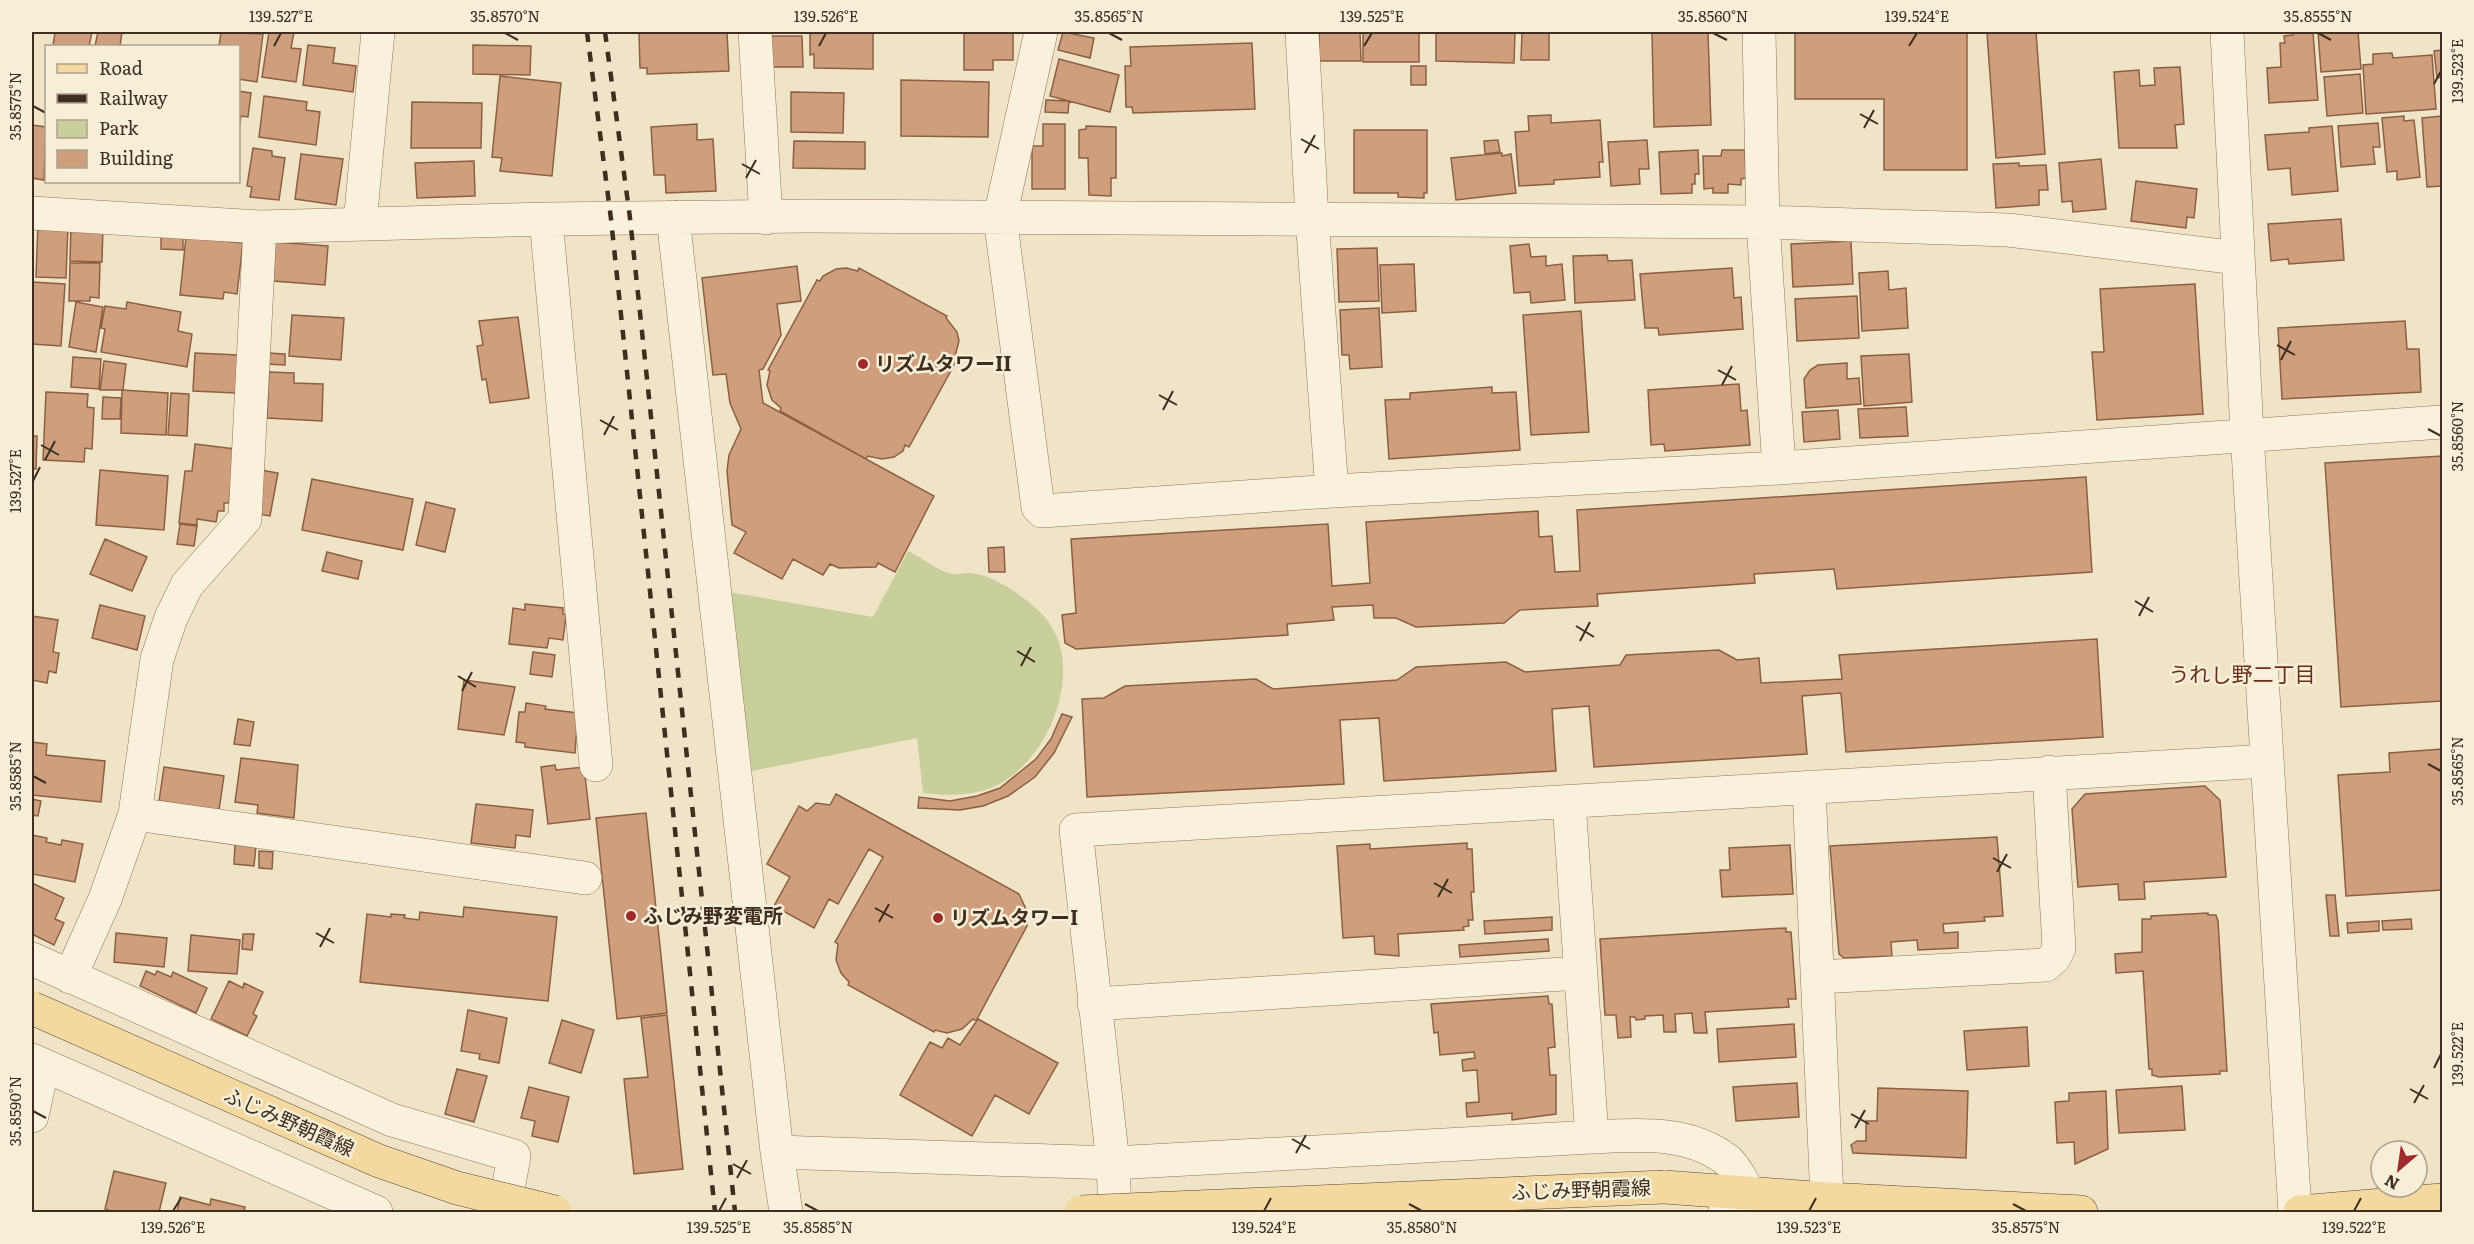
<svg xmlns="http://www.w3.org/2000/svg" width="2474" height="1244" font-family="Literata,'Noto Sans JP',serif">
<rect width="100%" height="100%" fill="#f0e4c8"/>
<path fill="#c9cf9b" d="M908 551C921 557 939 572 953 574 959 575 965 572 971 573 996 576 1025 597 1042 614 1090 664 1049 765 991 788 969 796 946 796 923 793L917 738 752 771 729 592 873 617Z"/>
<path fill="#cf9f7d" stroke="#8d5f41" stroke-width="1.5" d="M55 32H92L89 46H53Z
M98 32H122L120 46H95Z
M221 32 263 34 257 82 238 79V46H219Z
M269 32H294L291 48 301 49 296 82 262 77Z
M639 32H727L729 71 647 74V68H640Z
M810 32H873V69L814 68V54L810 55Z
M964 32H1013V60H993V70H964Z
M1063 32 1094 38 1090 58 1058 50Z
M1319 32H1360L1361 61H1319Z
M1363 32H1419V62H1363Z
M1436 32H1515L1514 63 1436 61Z
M1522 32H1549V60H1521Z
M1652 32H1708L1711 125 1654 127Z
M1795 32H1967V170H1884V99H1795Z
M2036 32 2045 154 1996 158 1987 33Z
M2293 32H2313L2318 100 2269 103 2267 68 2281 67 2280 43H2285L2284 36 2293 35Z
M2318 32H2358L2361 69 2321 72Z
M771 36H802L803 67H772Z
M1252 43 1255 109 1133 113 1132 107H1126L1125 66H1131L1130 47Z
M308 45 335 48 333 63 356 66 353 92 303 85Z
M473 45 531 46 530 75 473 74Z
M2442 50V77L2437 78 2434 51Z
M2392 53 2393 58 2432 55 2436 109 2366 114 2363 65 2373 64V54Z
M1059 59 1119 75 1110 112 1050 96Z
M1411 66H1426V85H1411Z
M2180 67 2184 124 2175 125 2177 148H2119L2114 72 2139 70 2140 86 2155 85 2154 68Z
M2360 74 2363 113 2327 116 2324 77Z
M500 76 561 83 552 176 500 171 502 158 492 157Z
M901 80 989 82 988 137 901 136Z
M238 91 251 93 248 117 241 116 238 137Z
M791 92 844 93 843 133 791 132Z
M264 96 307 102 306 110 320 112 316 145 259 137Z
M1046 100 1069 101 1068 113 1045 112Z
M412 102 482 103 481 148H411Z
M1551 115V123L1600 120 1603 162H1599L1600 177 1554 180V184L1519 186 1515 132 1529 131 1528 116Z
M2404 116V121L2414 120 2420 177 2397 180V171L2387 172 2382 118Z
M2442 116V186L2427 187 2422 118Z
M2378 123 2380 147H2373L2375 164 2341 167 2338 126Z
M697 124V140L713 139 716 191 666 193 665 175H654L651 127Z
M1043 124H1065V189H1032V146H1043Z
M32 125 46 127 44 180 32 178Z
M1086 126 1116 127V178H1111V196L1089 195 1088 158H1079V130L1086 129Z
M2332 126 2338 191 2292 195 2290 168 2268 170 2265 135 2309 132V128Z
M1354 130H1427V193H1424V198L1398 197V193H1354Z
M1498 140 1500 152 1485 154 1484 141Z
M1647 140 1649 169H1639L1640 184 1611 186 1608 142Z
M794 141 865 142V169L793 168Z
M253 148 272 151V156L285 158 279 200 250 197 252 187 247 186Z
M1698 150 1699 174H1695V184H1692V193L1661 194 1659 152Z
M1722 150H1745L1746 178 1741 179V185L1728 184V193H1713V188L1704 189 1703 156H1721Z
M1502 153V156L1511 154 1516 193 1456 200 1451 158Z
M301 154 343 159 336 205 295 199Z
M2101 159 2106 209 2073 212 2072 201 2062 202 2059 163Z
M474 161 475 196 417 198 415 163Z
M2019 163V166L2046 165 2048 190H2039V205L1996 208 1993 164Z
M2136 181 2197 189 2194 218 2187 217 2186 228 2131 221Z
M2341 219 2344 260 2289 264 2288 259 2271 261 2268 224Z
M38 224 68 225 66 278 36 277Z
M71 225H103L102 262 70 261Z
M161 233 183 234V250L161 249Z
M186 237 243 243 237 294 224 292 223 299 180 295Z
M1851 241 1853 284 1793 287 1791 244Z
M275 242 328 246 325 285 273 281Z
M1529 244 1531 257 1546 256V266L1562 264 1565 300 1531 303 1530 292 1514 293 1510 246Z
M1377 248 1379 301 1339 302 1337 249Z
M1607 255 1608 261 1632 260 1635 300 1575 303 1573 256Z
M70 263H100L99 298 90 297V301H69Z
M1414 264 1416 311 1382 313 1380 265Z
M797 266 801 301 777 304 781 335 763 369 759 370 763 403 934 496 895 572 878 563 876 567 839 568 830 564 823 575 793 559 782 579 734 553 746 532 732 525 727 471 729 455 741 429 730 403 726 374 713 375 702 278Z
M846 268 858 271 859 268 947 316 946 318 957 332 959 341 955 356 958 358 909 447 905 445 903 451 894 457 882 459 868 456 866 459 780 411 781 408 772 400 767 385 770 371 768 370 817 280 820 281 823 276 836 269Z
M1732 268 1734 298 1741 297 1743 329 1659 335 1658 328H1645L1640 274Z
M1888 271 1889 290 1906 288 1908 328 1862 331 1859 273Z
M32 282 65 284 61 346 32 344Z
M2195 284 2203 414 2097 420 2092 352H2104L2100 289Z
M1857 296 1859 338 1797 341 1795 299Z
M76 302 103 307 96 352 69 347Z
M127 302 181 312 178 331 192 334 187 367 101 352 105 329 101 328 105 306 126 309Z
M1379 308 1382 367 1350 369 1349 355H1342L1340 310Z
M1581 311 1589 432 1531 435 1523 315Z
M292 315 344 318 341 360 289 356Z
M518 317 529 398 490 403 486 379 482 380 477 346 483 345 479 321Z
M2405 321 2407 349H2419L2421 392 2282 399 2278 328Z
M195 353 238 355 236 393 193 391Z
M267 353 285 354V365L266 364Z
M1909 354 1912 402 1864 406 1861 356Z
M73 357 101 359 99 389 71 387Z
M104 361 126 364 123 390H100Z
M1847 363V379L1859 378 1861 404 1806 408 1804 379 1810 370 1818 365Z
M269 372 294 373V383L323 384 322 421 267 418Z
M1739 384 1741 411 1747 410 1750 445 1665 451 1664 444 1651 445 1648 390Z
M1492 387V393L1516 392 1520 450 1389 459 1385 400 1410 399V393Z
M122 390 168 393 166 435 121 433Z
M46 392 88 394 87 407 94 408 92 449 85 448 84 462 43 460Z
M171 393 189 394 187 436 168 435Z
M103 397 121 398 120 419H102Z
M1906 407 1908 436 1860 438 1858 409Z
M1838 410 1840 439 1804 442 1802 412Z
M32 436H37L36 469H32Z
M195 444 235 449 229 503H224V511H218L216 522 197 519V525L179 523 185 471H192Z
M2442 456V701L2341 707 2325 463Z
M100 470 168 476 164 530 96 525Z
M261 470 278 473 270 516 253 513Z
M2086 477 2092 572 1837 589 1834 569 1754 574 1755 583 1597 594 1598 606 1520 610 1504 623 1416 627 1396 618H1374L1373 605 1332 607 1334 620 1287 624 1288 635 1076 649 1065 643 1062 615 1076 613 1071 539 1328 524 1332 586 1370 583 1366 522 1538 511 1539 537 1552 536 1555 572 1580 571 1577 510Z
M312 479 413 499 403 550 302 530Z
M426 502 455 509 445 552 416 545Z
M180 524 197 526 194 546 177 544Z
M105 539 147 557 132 591 90 574Z
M1004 547 1005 572H989L988 548Z
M327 552 362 561 358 579 322 571Z
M525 604 563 608V614L566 615 563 640 549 638 547 648 509 644 513 608 525 610Z
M100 605 145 616 137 650 92 638Z
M32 616 58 620 53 652 59 653 56 673 49 671 47 683 32 680Z
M2097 639 2103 737 1846 752 1841 693 1802 696 1807 754 1594 767 1589 706 1552 709 1556 771 1384 781 1379 718 1340 720 1344 784 1087 797 1082 699 1104 698 1125 686 1256 679 1273 689 1397 680 1416 667 1506 662 1525 672 1620 665 1626 655 1719 650 1737 660 1759 658 1761 683 1842 679 1839 655Z
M533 652 555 655 552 677 530 674Z
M464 680 515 687 504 735 458 729Z
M526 703 546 706 545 709 578 713 575 753 525 747V743L516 742 519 712H525Z
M1062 714 1072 717 1054 753 1035 777 1008 796 983 806 960 810 918 808 919 797 950 801 977 796 1000 788 1036 759 1051 739Z
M238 719 254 722 250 746 234 744Z
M32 742 47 744 46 755 105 761 101 802 32 795Z
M2442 749V890L2346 896 2338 775 2390 772 2389 753Z
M241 758 298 765 294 818 257 813 258 805 235 802Z
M555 765 556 770 584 767 590 819 548 824 541 767Z
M164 767 224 776 219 810 159 801Z
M2205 786 2220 800 2226 877 2144 882 2145 899 2119 900 2118 884 2078 887 2072 809 2085 794Z
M836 794 1019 894 1026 909 1027 926 976 1021 973 1019 962 1029 947 1033 935 1030 934 1032 848 985 849 982 841 973 836 960 838 944 835 942 883 857 869 849 838 904 829 899 814 928 774 906 790 877 767 864 799 806 807 811 816 803 830 805Z
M32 799 41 801 38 816 32 815Z
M476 804 533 810 530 837 516 835 515 848 471 843Z
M646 813 667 1013 617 1019 596 818Z
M32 835 47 838 46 842 61 845 62 840 83 844 75 882 32 874Z
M1997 837 2003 916 1984 917 1985 921 1943 924 1944 933 1958 932V948L1918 950 1917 940 1891 942 1892 956 1844 958 1839 954 1830 846Z
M1467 843V849H1472L1474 892H1471L1473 920H1468L1469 926 1463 927 1464 930 1398 934 1399 956 1375 954 1374 936 1343 938 1337 846 1370 844V849Z
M235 844 256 846 254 866 234 864Z
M1790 845 1793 894 1722 897 1720 870H1730L1729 848Z
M259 851 273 852 272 869 259 868Z
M32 883 64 898 55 919 64 923 54 945 32 934Z
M2326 895H2335L2339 936H2330Z
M464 907 557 917 548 1001 360 982 367 914 391 917V914L405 915 404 918 419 920 420 912 463 917Z
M2208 913V915H2216L2218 921 2227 1071H2220V1074L2159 1077 2152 1075V1069H2149L2143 971 2116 973 2115 954 2142 952V919H2151V916Z
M1552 917V930L1485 934 1484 921Z
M2411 919 2412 929 2383 930 2382 921Z
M2379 921V931L2348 933 2347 923Z
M1786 928V932H1791L1796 999H1788L1789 1007 1705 1012 1707 1033H1694L1692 1013 1675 1014 1676 1032H1664L1663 1015 1645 1016V1019L1636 1020 1635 1017H1630L1631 1037 1618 1038 1616 1015H1605L1600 939Z
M116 933 167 938 164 967 114 962Z
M243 934H254L252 950 242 949Z
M191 935 240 940 237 974 188 971Z
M1548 939 1549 951 1460 957 1459 945Z
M146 971 155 975 157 971 171 977 173 972 207 988 196 1013 140 986Z
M229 981 243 988 244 983 263 992 253 1014 257 1016 247 1036 211 1019Z
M1548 996 1549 1004H1552L1555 1047 1548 1048 1550 1075H1556V1114L1512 1120V1113L1467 1117 1466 1103 1479 1102 1477 1070 1463 1071 1462 1060 1475 1058 1474 1052 1440 1055 1438 1032 1434 1033 1431 1004Z
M468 1010 507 1018 499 1063 479 1059 480 1054 461 1051Z
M667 1015 683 1169 634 1174 624 1079 648 1077 641 1018Z
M978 1019 1058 1063 1029 1114 995 1095 972 1136 900 1095 930 1042 942 1048 948 1038 960 1045Z
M562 1020 594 1030 581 1073 549 1063Z
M1794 1024 1796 1057 1719 1062 1717 1029Z
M2027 1027 2029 1066 1967 1070 1964 1031Z
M457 1069 487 1076 474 1122 445 1114Z
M1797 1083 1799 1117 1736 1121 1733 1087Z
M2182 1086 2185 1130 2119 1133 2116 1090Z
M529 1087 569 1097 558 1142 532 1136 535 1121 521 1118Z
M1878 1088 1968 1091 1966 1158 1853 1153 1851 1145 1857 1141H1866V1121H1877Z
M2106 1091 2108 1149 2075 1164 2074 1142 2057 1143 2055 1102 2069 1101V1093Z
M114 1171 166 1183 159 1212H114L105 1209Z
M180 1197 210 1205 211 1199 245 1207 244 1212H177Z"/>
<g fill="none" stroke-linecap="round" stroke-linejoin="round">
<g stroke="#8d765c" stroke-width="34">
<path id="minor" d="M755 32 766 218
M1041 32 1000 217 1038 507 1042 511 1332 491 1779 468 2442 422
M1302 32 1312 218 1332 491
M1759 32 1763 222 1779 468
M2227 32 2247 434 2295 1212
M32 213 260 227 546 219 808 216 1763 222 2008 230 2238 258
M673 217 777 1152 786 1212
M546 219 596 765
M360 223 378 32
M1809 787 1827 1199
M135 814 585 878
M32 959 392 1120 514 1156 504 1212
M70 977 105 899 135 814 157 659 171 618 187 585 245 519 260 227
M1818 977 2046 965 2054 958 2059 948 2049 772
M1094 1004 1580 973
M32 1060 376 1212
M32 1116 43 1065
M1592 1137C1639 1135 1688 1130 1727 1160 1736 1167 1742 1182 1748 1191L1725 1212
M777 1152 1113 1163 1592 1137 1569 802
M1115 1212 1113 1163 1076 830 2267 761"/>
</g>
<g stroke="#5b4430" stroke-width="34">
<path id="major" d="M1664 1187 1827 1199 2081 1212
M2300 1212 2442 1200"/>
</g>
<use href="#minor" stroke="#faf1dc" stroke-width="33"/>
<use href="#major" stroke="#f3d9a0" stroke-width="33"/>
<path stroke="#3d2e20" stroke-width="4.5" stroke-dasharray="10 10" stroke-linecap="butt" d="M587 32 611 219 715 1212
M605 32 630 218 735 1212"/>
<g stroke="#5b4430" stroke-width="34" stroke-linecap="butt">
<path id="major-bridge" d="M32 1008 379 1161 457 1188 555 1212
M1081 1212 1664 1187"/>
</g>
<use href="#major-bridge" stroke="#f3d9a0" stroke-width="33"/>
</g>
<path fill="none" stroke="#3d2e20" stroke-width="2" d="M505 33 518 40M1109 33 1122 40M1713 33 1727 40M2318 33 2331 40M274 46 281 33M819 46 826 33M1364 46 1372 33M1909 46 1917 33M2434 84 2441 71M33 106 46 113M1860 114 1878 124M1864 128 1874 110M1301 139 1319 149M1305 153 1315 135M742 164 760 174M746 178 756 160M2277 345 2295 355M2281 360 2291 341M1718 370 1736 380M1722 385 1732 366M1159 395 1177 405M1163 410 1173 391M600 420 618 430M2428 429 2441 436M604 435 614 416M41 445 59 455M45 460 55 441M33 481 40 467M2135 601 2153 612M2139 616 2149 597M1576 626 1594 637M1580 641 1590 622M1017 651 1035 662M1021 666 1031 647M458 676 476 687M462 691 472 672M2428 764 2441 771M33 776 46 783M1993 858 2011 868M1997 872 2007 854M1434 883 1452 893M1438 897 1448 879M875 908 893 918M879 922 889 904M316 933 334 943M320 947 330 928M2434 1068 2441 1054M2410 1089 2428 1099M2414 1103 2424 1085M33 1111 46 1118M1851 1114 1869 1124M1855 1128 1865 1110M1292 1139 1310 1149M1296 1153 1306 1135M733 1164 751 1174M737 1178 747 1160M805 1204 818 1211M1409 1204 1422 1211M2013 1204 2026 1211M173 1211 181 1198M719 1211 726 1198M1264 1211 1271 1198M1809 1211 1816 1198M2354 1211 2361 1198"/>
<g fill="#9e2a2b" stroke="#f7eed8" stroke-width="2">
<circle cx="863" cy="364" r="6"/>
<circle cx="631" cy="916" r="6"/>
<circle cx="938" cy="918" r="6"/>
</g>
<g text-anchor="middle" stroke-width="5" stroke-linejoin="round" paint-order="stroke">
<g font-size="20" font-weight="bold" fill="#3d2e20" stroke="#f7eed8" text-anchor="start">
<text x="875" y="371">リズムタワーII</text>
<text x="643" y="923">ふじみ野変電所</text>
<text x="950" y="925">リズムタワーI</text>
</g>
<g font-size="20" fill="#3d2e20" stroke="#f7eed8">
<text transform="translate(289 1122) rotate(24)" y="7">ふじみ野朝霞線</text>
<text transform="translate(1581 1190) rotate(-2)" y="7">ふじみ野朝霞線</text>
</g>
<g font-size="21" fill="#6b2e1e" stroke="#f7eed8">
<text x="2242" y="682">うれし野二丁目</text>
</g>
</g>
<rect width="2474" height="1244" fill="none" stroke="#f7eed8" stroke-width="66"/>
<rect x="45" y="45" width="195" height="138" fill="#f7eed8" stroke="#ada18e" stroke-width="1.5"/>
<rect x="57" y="64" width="30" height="9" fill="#f3d9a0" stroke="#ada18e" stroke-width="1.5"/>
<text x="99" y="75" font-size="18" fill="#3d2e20">Road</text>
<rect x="57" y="94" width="30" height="9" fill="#3d2e20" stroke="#ada18e" stroke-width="1.5"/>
<text x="99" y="105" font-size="18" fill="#3d2e20">Railway</text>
<rect x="57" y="120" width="30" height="18" fill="#c9cf9b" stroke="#ada18e" stroke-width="1.5"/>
<text x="99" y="135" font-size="18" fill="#3d2e20">Park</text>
<rect x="57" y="150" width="30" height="18" fill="#cf9f7d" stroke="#ada18e" stroke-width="1.5"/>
<text x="99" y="165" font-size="18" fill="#3d2e20">Building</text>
<g transform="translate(2399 1169) rotate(209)"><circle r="28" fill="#f7eed8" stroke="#ada18e" stroke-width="1.5"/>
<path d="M0-4.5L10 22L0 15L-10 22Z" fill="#9e2a2b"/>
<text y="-9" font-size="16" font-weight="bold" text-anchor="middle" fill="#3d2e20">N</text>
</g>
<rect x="33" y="33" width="2408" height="1178" fill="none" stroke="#3d2e20" stroke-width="2"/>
<g font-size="15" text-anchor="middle" fill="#3d2e20">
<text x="281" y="22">139.527°E</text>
<text x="505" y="22">35.8570°N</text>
<text x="826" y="22">139.526°E</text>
<text x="1109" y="22">35.8565°N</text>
<text x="1372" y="22">139.525°E</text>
<text x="1713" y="22">35.8560°N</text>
<text x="1917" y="22">139.524°E</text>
<text x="2318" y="22">35.8555°N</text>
<text transform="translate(2458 71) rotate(-90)" y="5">139.523°E</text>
<text transform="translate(16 106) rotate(-90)" y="5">35.8575°N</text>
<text transform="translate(2458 436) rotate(-90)" y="5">35.8560°N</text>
<text transform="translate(16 481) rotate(-90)" y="5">139.527°E</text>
<text transform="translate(2458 771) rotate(-90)" y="5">35.8565°N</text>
<text transform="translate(16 776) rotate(-90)" y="5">35.8585°N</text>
<text transform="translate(2458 1054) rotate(-90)" y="5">139.522°E</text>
<text transform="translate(16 1111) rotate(-90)" y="5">35.8590°N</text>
<text x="173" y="1233">139.526°E</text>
<text x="719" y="1233">139.525°E</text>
<text x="818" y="1233">35.8585°N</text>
<text x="1264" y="1233">139.524°E</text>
<text x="1422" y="1233">35.8580°N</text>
<text x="1809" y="1233">139.523°E</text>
<text x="2026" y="1233">35.8575°N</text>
<text x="2354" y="1233">139.522°E</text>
</g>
</svg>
